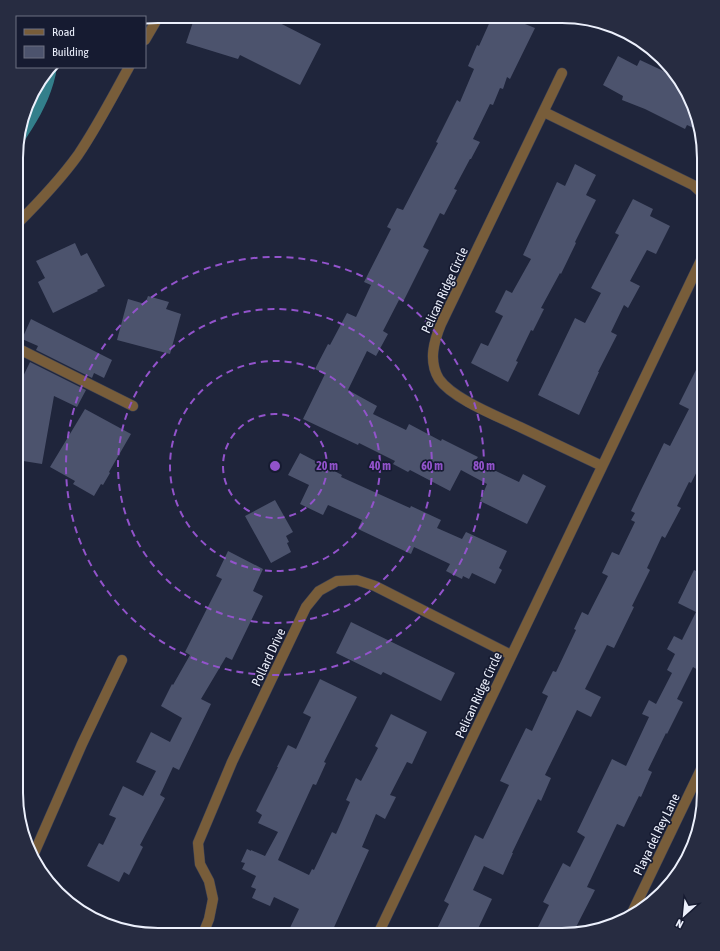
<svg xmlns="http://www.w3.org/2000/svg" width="720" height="951" font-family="'Asap Condensed',sans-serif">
<rect width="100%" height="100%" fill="#1f253b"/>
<path fill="#337f8b" d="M51 67H57C54 89 44 110 32 129 27 137 22 144 17 153V139L35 87Z"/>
<path fill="#4c536d" d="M195 16H266L321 44 300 85 240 55 238 59 186 43Z
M492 17H528L525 24 535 28 510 79 507 77 503 89 500 88 493 105 490 104 473 139 480 142 471 159H470L454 189 457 190 444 215 440 213 423 247 429 250 403 302 399 300 383 331 388 334 376 356 367 351 348 390 377 406 373 414 406 430 409 424 441 441 442 439 478 457 475 461 519 482 523 474 546 486 527 524 480 501 487 484 461 470 450 491 410 470 408 472 393 464 395 461 359 443 358 445 303 419 325 374 315 369 328 344 330 345 347 313 356 317 371 285 364 282 391 229 387 227 397 208 403 210 438 143 436 142 457 100 460 102 474 69 468 66 477 45 479 46Z
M618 56 637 66 640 60 672 75 689 95 698 130 687 125 685 129 645 109 622 100 623 96 603 85Z
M575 164 596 175 586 195 596 200 575 242 576 243 561 274 560 273 541 308 544 309 533 331 531 330 516 361 518 362 508 382 471 363 481 343 488 346 503 316 495 312 506 290 512 293 531 259 523 255 557 182 565 186Z
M633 199 653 209 650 216 670 226 656 254 647 250 630 281 640 286 628 308 624 305 611 332 617 335 598 372H599L579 415 538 395 575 318 585 323 601 293 591 288 619 235 615 233Z
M75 243 81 256 87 253 105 286 97 290 98 291 53 313 38 282 45 278 36 261Z
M148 296 169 302 166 309 181 314 170 354 117 340 128 299 145 304Z
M31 319 112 360 104 378 94 373 92 378 36 350 38 346 22 339Z
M704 354V458L691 483 689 482 677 506 681 508 665 538 662 536 647 568 650 570 632 606 634 607 614 648 607 645 585 689 601 697 591 717 577 710 545 775 551 778 541 801 538 799 512 853H513L503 875 484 866 473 890 492 899 475 935H434L449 904 444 901 475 835 483 839 509 785 500 781 526 728 532 731 548 696 542 693 553 671 556 672 576 630 574 629 582 612 588 615 608 576 602 573 612 552 619 555 635 522 631 520 635 513 631 511 640 492 664 443 670 446 689 409 679 404Z
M30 362 86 390 77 407 54 396 42 464 17 460V389Z
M85 409 131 434 109 472 110 473 103 485 101 484 94 496 73 484 75 481 50 467Z
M300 453 342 475 341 477 410 508 411 506 441 520 437 528 462 539 466 532 507 551 499 568 502 570 495 584 472 573 469 579 463 576 462 579 446 571 450 564 414 547 411 554 358 529 362 520 328 505 323 515 300 504 309 485 288 475Z
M275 500 293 532 286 536 289 542 287 543 291 552 271 563 245 516Z
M228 551 263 569 253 591 263 596 232 660 226 657 201 699 211 704 179 770 173 767 160 795 165 798 140 845 143 847 129 875 124 872 119 882 87 866 99 843 103 845 116 818 109 815 123 786 143 796 156 771 136 762 151 732 170 742 182 718 161 706 172 684 173 685 190 655 185 652 222 579 216 576Z
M694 570 704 575V658L698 670 693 667 677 699 683 702 667 734 666 733 648 770 652 772 641 797 639 796 624 827 617 824 587 887 595 890 573 933 562 935H534L549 905 543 902 563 863 570 867 585 837 577 832 612 759 626 766 649 717 642 714 649 700 656 704 672 673 667 670 675 654 667 649 674 636 682 640 696 612 678 603Z
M351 622 455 673 441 701 383 672 381 675 336 653Z
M320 679 357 697 324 762 326 763 316 785 313 784 278 860 309 875 312 869 314 870 332 832 336 834 350 802 346 800 356 778 361 781 378 748 375 746 391 714 427 732 412 764 407 762 390 795 396 797 385 819 376 814 362 847 369 850 331 934H287L299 909 274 897 270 906 252 898 256 889 251 887 256 876 242 869 245 863 241 862 247 849 251 851V850L265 856 278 832 258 823 262 815 256 811 278 767H277L288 745 296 749 311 717 303 713Z"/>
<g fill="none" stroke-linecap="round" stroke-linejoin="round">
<g stroke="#3c4156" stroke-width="11">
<path id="lane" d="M17 348 133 406
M32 858 82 744 122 660"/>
</g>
<g stroke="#3c4156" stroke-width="11">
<path id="street" d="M145 40 159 16
M562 73 441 324C434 341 428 361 439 379 453 399 497 416 520 427 547 440 575 453 602 466
M544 112 693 185 704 195
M17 224C39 202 60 180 78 155 97 127 113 96 129 67
M631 915 704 763
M203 934 209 919 213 899 209 881 200 864 198 843 232 762 306 607 319 591 337 581 357 580 375 586 511 655
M378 934 704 254"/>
</g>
<use href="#lane" stroke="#785d3a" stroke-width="10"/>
<use href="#street" stroke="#785d3a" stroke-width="10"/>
</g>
<g fill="none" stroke="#9253cb" stroke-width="2" stroke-dasharray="7 5">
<circle cx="275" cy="466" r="52"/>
<circle cx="275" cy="466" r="105"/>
<circle cx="275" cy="466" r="157"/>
<circle cx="275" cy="466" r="209"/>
</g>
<g text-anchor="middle" stroke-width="3.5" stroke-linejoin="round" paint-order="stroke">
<g font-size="13" fill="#ecf0fc" stroke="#161b31">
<text transform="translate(444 290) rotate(-65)" y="5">Pelican Ridge Circle</text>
<text transform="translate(268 657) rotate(-65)" y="5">Pollard Drive</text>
<text transform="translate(478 695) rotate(-65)" y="5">Pelican Ridge Circle</text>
<text transform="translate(656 834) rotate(-64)" y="5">Playa del Rey Lane</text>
</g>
</g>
<path d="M0 0H720V951H0ZM158 23H562A135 135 0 0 1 697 158V793A135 135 0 0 1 562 928H158A135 135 0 0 1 23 793V158A135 135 0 0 1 158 23Z" fill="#272c41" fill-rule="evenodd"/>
<path fill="none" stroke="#ecf0fc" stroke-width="2" d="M158 23H562A135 135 0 0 1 697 158V793A135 135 0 0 1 562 928H158A135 135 0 0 1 23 793V158A135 135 0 0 1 158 23Z"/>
<circle cx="275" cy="466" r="6" fill="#9253cb" stroke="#161b31" stroke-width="2"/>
<g font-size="12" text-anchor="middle" font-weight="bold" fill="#9253cb" stroke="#161b31" stroke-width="3.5" stroke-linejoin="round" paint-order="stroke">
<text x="327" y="470">20 m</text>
<text x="380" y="470">40 m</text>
<text x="432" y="470">60 m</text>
<text x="484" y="470">80 m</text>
</g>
<rect x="16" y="16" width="130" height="52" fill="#161b31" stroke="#6c7082"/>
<rect x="24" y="29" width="20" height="6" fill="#785d3a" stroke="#6c7082"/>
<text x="52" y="36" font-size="12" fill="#ecf0fc">Road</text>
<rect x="24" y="46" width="20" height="12" fill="#4c536d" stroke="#6c7082"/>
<text x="52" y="56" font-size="12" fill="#ecf0fc">Building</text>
<g transform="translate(684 915) rotate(207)" stroke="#161b31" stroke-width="3" paint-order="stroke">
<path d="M0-3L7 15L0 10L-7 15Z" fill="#ecf0fc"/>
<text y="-6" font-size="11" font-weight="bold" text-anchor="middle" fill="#ecf0fc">N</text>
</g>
</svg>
